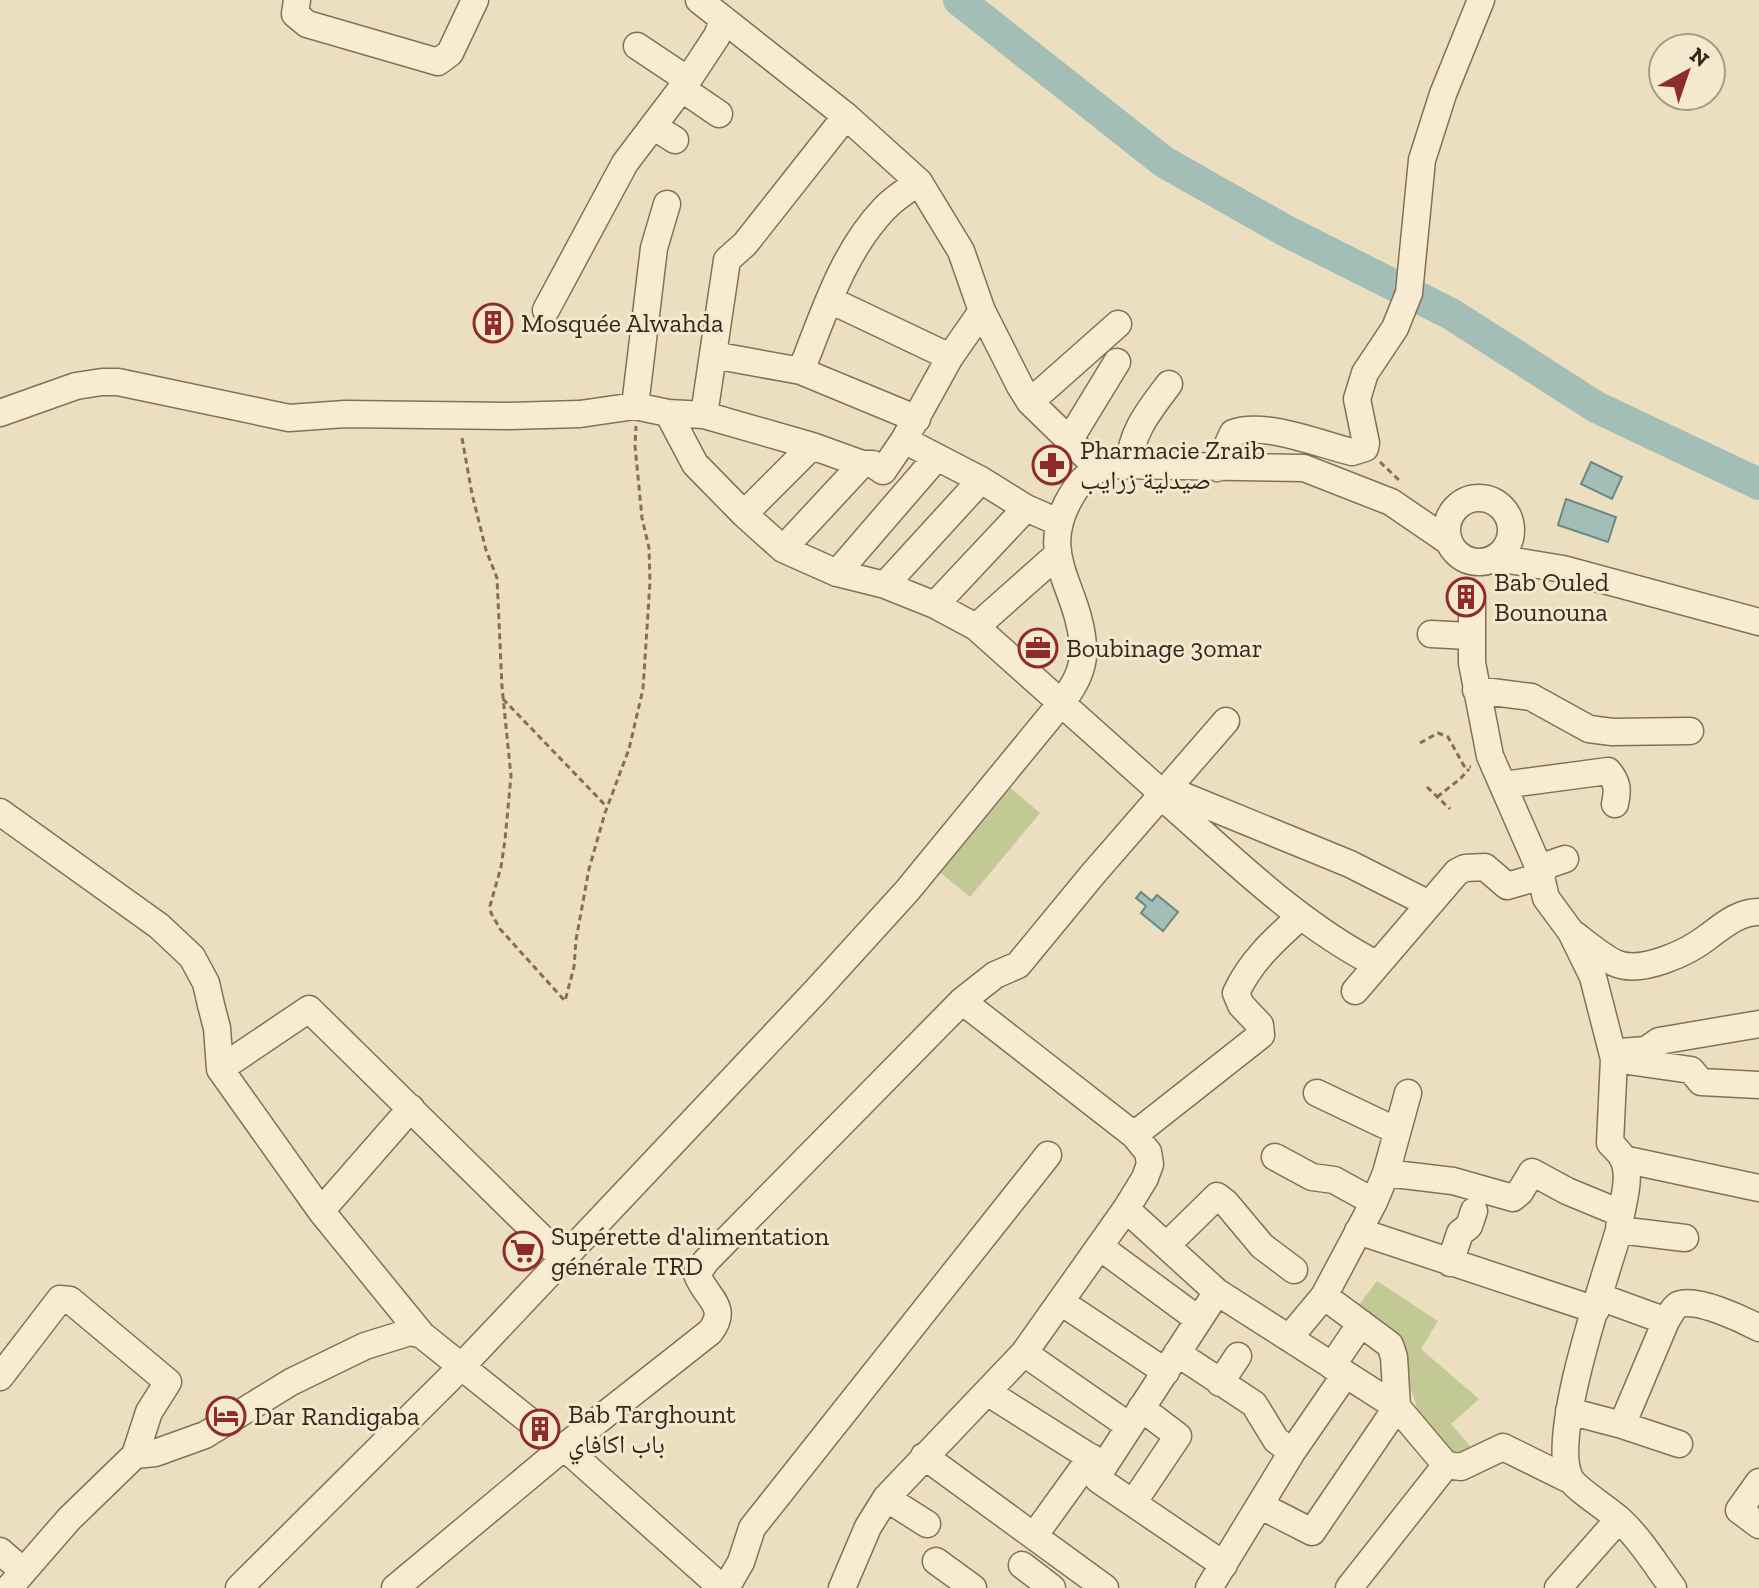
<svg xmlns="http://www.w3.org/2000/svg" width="1759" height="1588" font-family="'Zilla Slab','Noto Naskh Arabic',serif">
<rect width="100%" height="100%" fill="#ecdfbf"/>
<path fill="#c2c994" d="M1007 785 1040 813 970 897 937 870Z
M1377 1281 1438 1321 1421 1349 1479 1399 1451 1424 1472 1448 1459 1460 1419 1415 1412 1392 1336 1291 1360 1304Z"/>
<path fill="#a2beb6" stroke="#6a8b83" stroke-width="2" d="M1591 462 1622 477 1612 499 1581 484Z
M1566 499 1616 517 1608 542 1558 525Z
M1141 892 1152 901 1157 895 1178 912 1163 931 1141 913 1146 906 1136 898Z"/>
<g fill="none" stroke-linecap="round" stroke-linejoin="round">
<path stroke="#a2beb6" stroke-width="32" d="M959 0 1164 162 1286 231 1451 314 1596 407 1759 484"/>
<g stroke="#847058" stroke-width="29">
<path id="minor" d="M297 0 295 14 307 24 438 62 450 53 475 0
M699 0 846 116 919 182 961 251 982 311 1020 386 1030 402 1098 468
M637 46 688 80
M681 88 719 114
M653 126 675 140
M830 300 950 357 982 311
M546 310 625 163 688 80 717 36 723 20
M713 355 801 371 917 419
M950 357 904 440 981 480 1026 508 1058 522
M801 371C823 316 842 253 884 209 894 198 907 190 919 182
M1030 402 1118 324
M635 406 654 248 667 204
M0 413 76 386 102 382H118L289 418 345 414 509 416 580 414 635 406 668 413 704 415 812 446 862 464H873L883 471 904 440
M668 413 695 464 744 514 783 549 837 573 885 585 935 605 976 627 1153 785 1161 796C1229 855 1295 922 1376 964
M704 415 727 260 745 244 846 116
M1070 439 1117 362
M1130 465C1129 434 1151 408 1169 384
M1217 468 1233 433C1263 421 1319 444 1352 452L1365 448 1366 443 1357 399 1365 373 1395 328 1409 293 1422 160 1443 94 1481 0
M1447 530a32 32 0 1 1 64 0a32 32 0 1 1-64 0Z
M744 514 812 446
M783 549 862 464
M1496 558 1563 569 1759 622
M837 573 937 457
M885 585 981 480
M1472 603V663L1490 756 1539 868 1546 898 1571 932 1593 977 1614 1059 1610 1143C1614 1147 1620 1153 1623 1158 1633 1180 1620 1208 1619 1230 1605 1278 1549 1437 1570 1478 1575 1489 1610 1510 1621 1521 1642 1541 1656 1565 1673 1588
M935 605 1026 508
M976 627 1057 555
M1431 634 1470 636
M1476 690 1531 697 1589 729 1612 732 1690 731
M1503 785 1608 771C1618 783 1618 790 1615 804
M1161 796 1179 794 1350 864 1429 904
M0 812 159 926 192 957 206 983 211 1005 217 1028 220 1069 321 1211 422 1335
M1539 868 1565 859
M1574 934C1587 944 1601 956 1615 963 1641 975 1689 952 1709 936 1725 924 1739 912 1759 912
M1355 991 1457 872 1465 868 1485 867 1507 886 1542 876
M1620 1052 1646 1050 1659 1041 1759 1024
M1614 1059 1691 1070 1701 1082 1759 1085
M220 1069 309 1009 564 1260
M1317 1093 1397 1131
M1134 1135 1261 1035 1260 1025 1241 1005 1236 993C1250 962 1275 939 1300 917
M1275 1157 1312 1177 1334 1180 1374 1202
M1623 1159 1759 1188
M1386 1173 1453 1181 1513 1198 1520 1192 1532 1172 1567 1191 1620 1213
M1126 1209 1217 1292 1397 1407 1312 1532 1265 1508 1266 1495
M321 1211 411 1108
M1619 1230 1685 1238
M1358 1231 1596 1310
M1167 1245 1217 1196 1226 1203 1262 1246 1294 1270
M1100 1247 1199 1320
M1450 1263 1460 1233 1469 1226 1474 1211
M1324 1296 1390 1345 1394 1357 1397 1407 1446 1465 1461 1467 1503 1447 1570 1480
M1600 1297 1666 1321
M1061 1302 1166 1372
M1289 1338 1324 1296 1374 1202 1386 1173 1408 1093
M1024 1353 1129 1426
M1177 1353 1254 1404 1276 1440 1292 1452
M1332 1366 1361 1323
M0 1377 60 1299 70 1300 168 1382 149 1412 135 1455
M1220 1383 1238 1356
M987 1392 1104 1466 1097 1478 1099 1480 1224 1565
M1569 1411 1622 1425 1666 1321C1669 1316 1673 1308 1678 1305 1694 1296 1744 1320 1759 1328
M1622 1425 1679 1444
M564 1447 722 1588
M924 1456 1105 1588
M1104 1466 1217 1292
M1759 1482 1739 1510 1759 1525
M886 1498 927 1524
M1133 1503 1178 1436 1141 1408
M1034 1536 1091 1457
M0 1551 22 1570
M936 1561 973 1588
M1022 1565 1052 1588
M9 1588 69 1519 135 1455 155 1453 205 1435 291 1382 365 1346 410 1332 422 1335 537 1427
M239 1588 461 1367 816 991 907 891 1062 702C1075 685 1085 667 1083 646 1079 585 1034 555 1073 493 1083 476 1097 466 1117 465L1304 468 1391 502 1448 541
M395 1588 564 1447 710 1332C730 1306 706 1299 697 1274L706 1261 962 1001 995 975 1018 965 1093 874 1226 721
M726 1588 741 1562 752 1528 1048 1155
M842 1588 868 1527 886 1498 1024 1353 1126 1209 1145 1178 1150 1164 1148 1152 1134 1135 962 1001
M1209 1588 1292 1452 1345 1375
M1349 1588 1446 1465
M1558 1588 1619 1519"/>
</g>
<path stroke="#847058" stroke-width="3" stroke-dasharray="6 4" stroke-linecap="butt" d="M462 438 472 494 486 550 497 578 502 687 511 776 505 840 501 867 490 906 491 913 500 929 565 1001 574 967 576 940 589 869 605 813 629 749 643 689 650 582 649 548 642 518 635 446 636 426
M1380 462 1400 481
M503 699 607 807
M1420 743 1438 733 1448 737 1464 766 1471 767
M1427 787 1450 809
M1437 797 1460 779 1469 769"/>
<use href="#minor" stroke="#f7ecd2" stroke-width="26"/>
</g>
<defs>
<g id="building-ring" transform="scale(2)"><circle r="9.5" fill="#f3e9cf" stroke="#902b2b" stroke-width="1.5"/><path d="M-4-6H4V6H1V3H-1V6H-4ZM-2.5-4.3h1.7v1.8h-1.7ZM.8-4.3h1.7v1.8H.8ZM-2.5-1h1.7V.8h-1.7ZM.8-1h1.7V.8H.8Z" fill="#902b2b"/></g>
<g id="pharmacy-ring" transform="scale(2)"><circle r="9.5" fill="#f3e9cf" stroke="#902b2b" stroke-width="1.5"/><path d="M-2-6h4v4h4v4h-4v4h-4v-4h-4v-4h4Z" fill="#902b2b"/></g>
<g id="office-ring" transform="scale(2)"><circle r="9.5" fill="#f3e9cf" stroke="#902b2b" stroke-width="1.5"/><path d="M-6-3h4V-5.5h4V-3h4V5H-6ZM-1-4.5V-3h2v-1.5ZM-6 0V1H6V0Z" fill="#902b2b"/></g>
<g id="supermarket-ring" transform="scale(2)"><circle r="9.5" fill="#f3e9cf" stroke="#902b2b" stroke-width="1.5"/><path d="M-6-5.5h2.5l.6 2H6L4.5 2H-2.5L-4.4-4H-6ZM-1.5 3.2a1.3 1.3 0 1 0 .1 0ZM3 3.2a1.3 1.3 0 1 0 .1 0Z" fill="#902b2b"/></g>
<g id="hotel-ring" transform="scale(2)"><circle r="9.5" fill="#f3e9cf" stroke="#902b2b" stroke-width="1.5"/><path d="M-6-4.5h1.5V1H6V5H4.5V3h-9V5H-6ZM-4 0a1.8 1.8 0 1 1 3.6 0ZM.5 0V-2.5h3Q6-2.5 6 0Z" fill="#902b2b"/></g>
</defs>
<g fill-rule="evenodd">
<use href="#building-ring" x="493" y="323"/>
<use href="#pharmacy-ring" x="1052" y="465"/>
<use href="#building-ring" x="1466" y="597"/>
<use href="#office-ring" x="1038" y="648"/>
<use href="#supermarket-ring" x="523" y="1251"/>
<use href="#hotel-ring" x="226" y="1416"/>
<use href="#building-ring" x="540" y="1429"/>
</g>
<g text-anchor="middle" stroke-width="6" stroke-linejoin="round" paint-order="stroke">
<g font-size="26" fill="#34281c" stroke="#f3e9cf" text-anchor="start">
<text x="521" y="332">Mosquée Alwahda</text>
<text x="1080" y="459">Pharmacie Zraib<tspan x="1080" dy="30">صيدلية زرايب</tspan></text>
<text x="1494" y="591">Bab Ouled<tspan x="1494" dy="30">Bounouna</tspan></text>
<text x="1066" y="657">Boubinage 3omar</text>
<text x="551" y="1245">Supérette d'alimentation<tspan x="551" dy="30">générale TRD</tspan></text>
<text x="568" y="1423">Bab Targhount<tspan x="568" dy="30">باب اكافاي</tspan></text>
<text x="254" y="1425">Dar Randigaba</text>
</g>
</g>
<g transform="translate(1687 72) rotate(40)"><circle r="38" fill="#f3e9cf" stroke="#a79c87" stroke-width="2"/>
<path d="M0-6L14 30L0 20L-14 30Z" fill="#902b2b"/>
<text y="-12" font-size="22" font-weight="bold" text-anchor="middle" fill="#34281c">N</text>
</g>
</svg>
